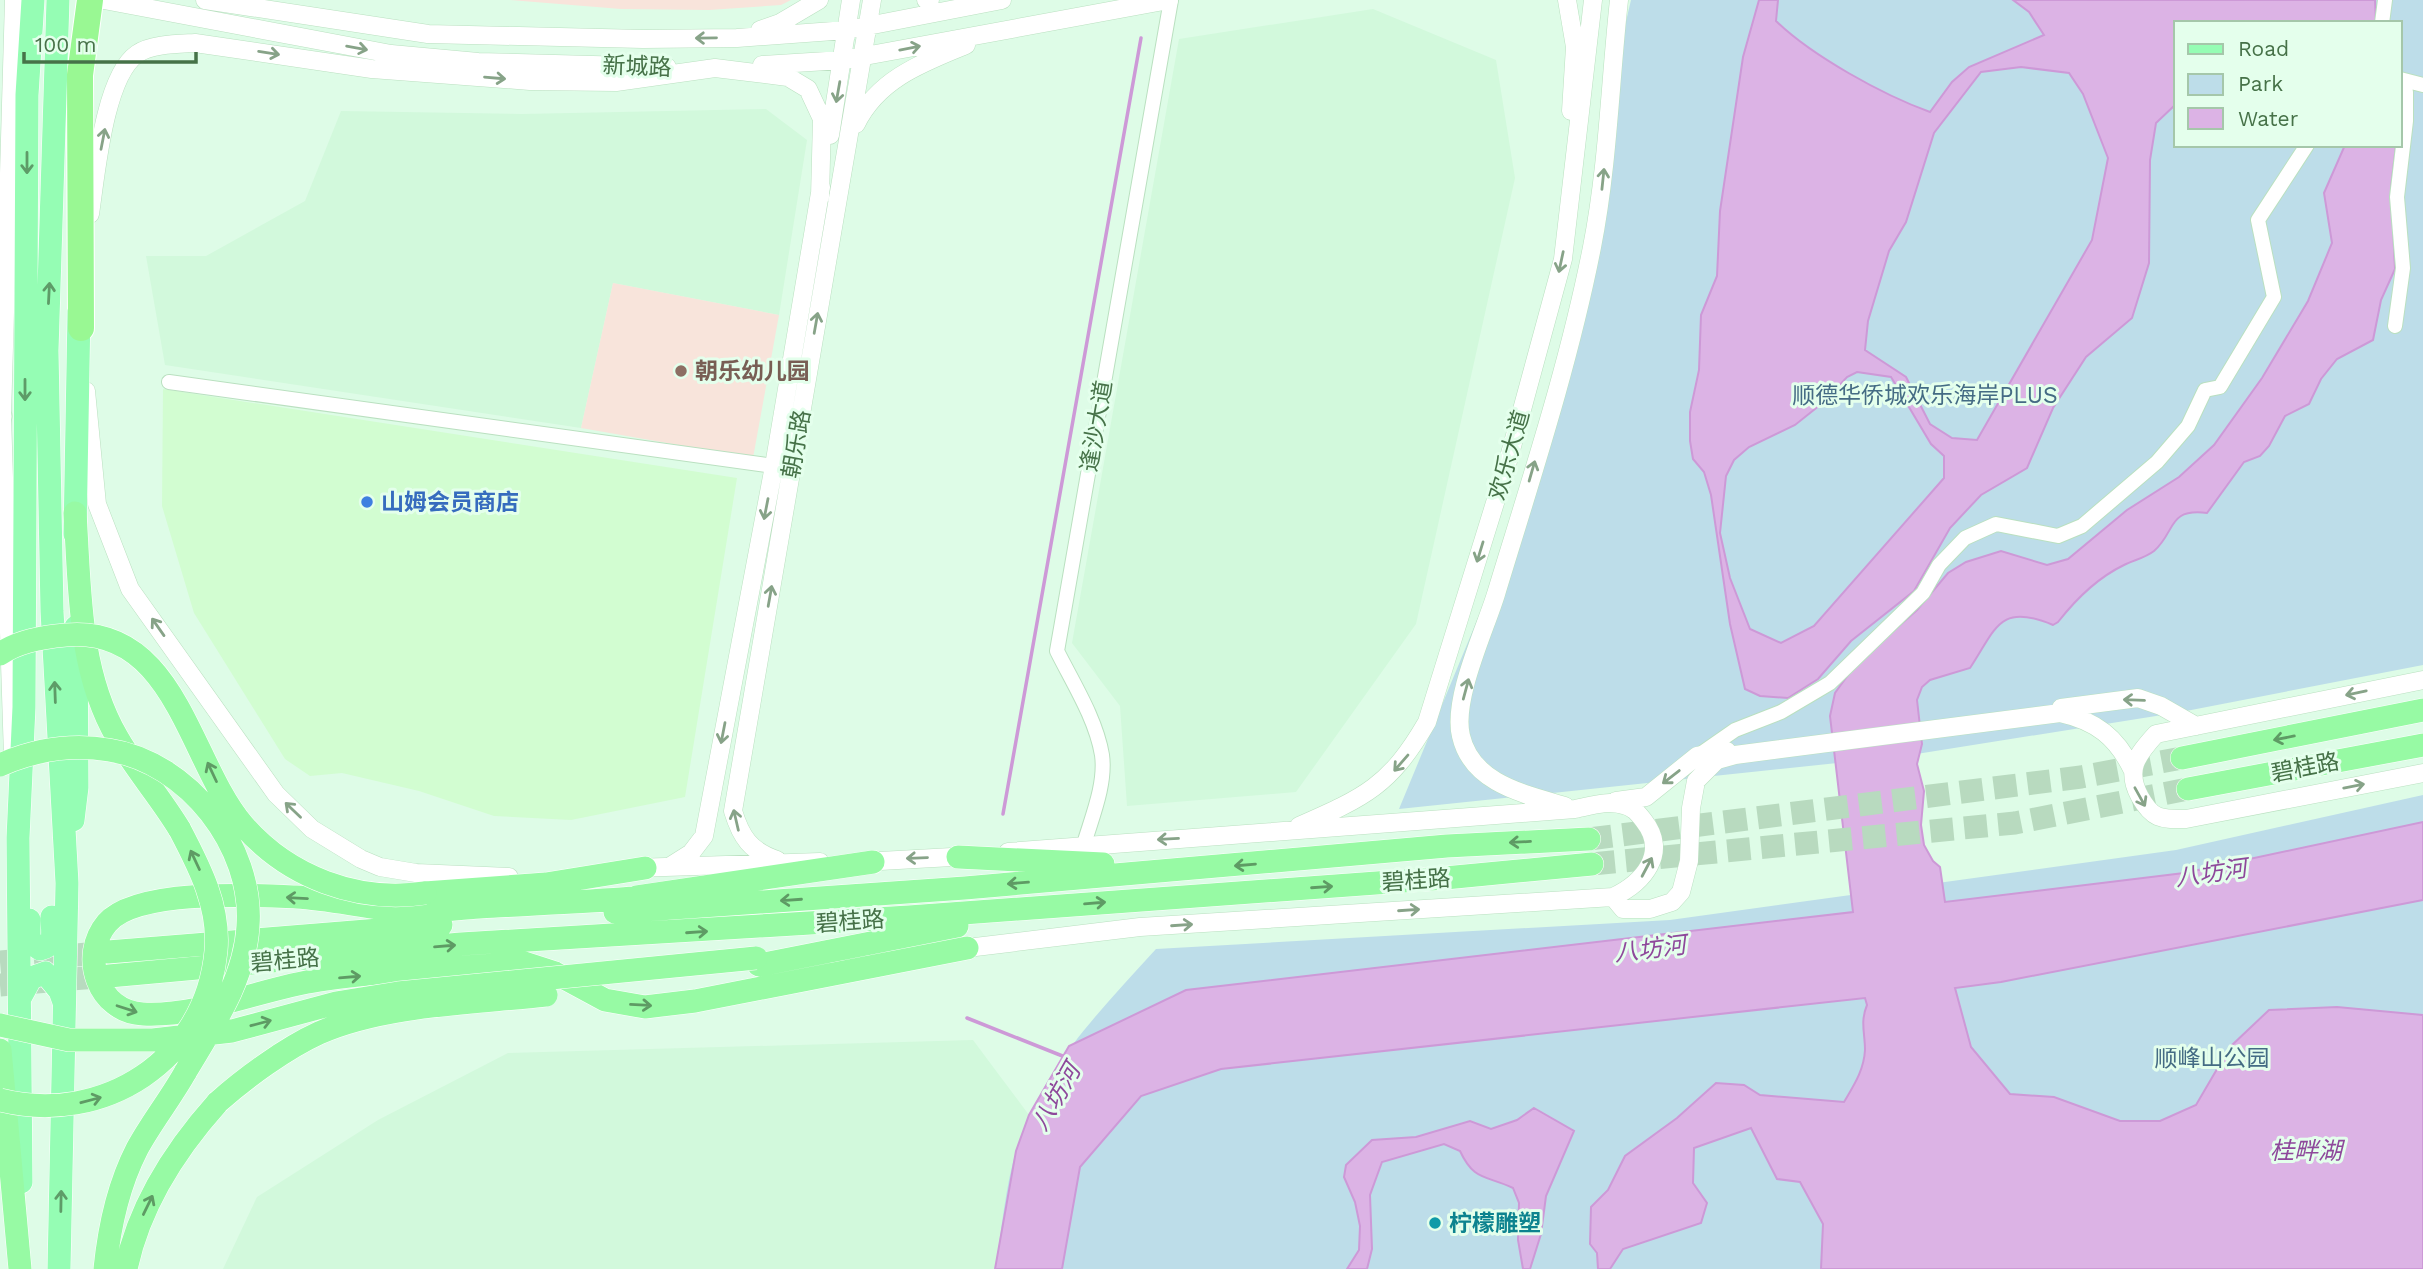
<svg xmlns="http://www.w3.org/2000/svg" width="2423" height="1269" font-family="'Work Sans','Noto Sans SC',sans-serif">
<rect width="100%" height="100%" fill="#defce7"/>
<path fill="#d2f9dc" d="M1373 9 1496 60 1515 178 1416 624 1296 792 1127 806 1120 706 1072 643 1179 39Z
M766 109 807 140 779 315 613 283 581 428 165 365 146 256H206L305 201 341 111 522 114Z
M973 1040 1029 1115 1016 1151 995 1269H223L257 1197 378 1120 508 1053Z"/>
<path fill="#d2fdd1" d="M163 389 737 478 685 797 571 820 494 816 419 791 342 773 310 776 285 759 194 613 162 506Z"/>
<path fill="#f8e4db" d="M510 0H791L781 5 709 10 621 9Z
M613 283 779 315 753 458 581 428Z"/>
<path fill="#bddde9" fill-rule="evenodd" d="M1631 0H2423V665L2181 712 1904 756 1399 809 1537 475 1599 241 1623 34ZM2176 23H2400V145H2176Z
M2423 795V1269H995C1002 1230 1005 1186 1017 1148 1043 1067 1100 1011 1156 949L1670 920 2176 850Z"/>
<path fill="#dcb3e5" stroke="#cd99d7" stroke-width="2" fill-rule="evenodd" d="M1759 0H1778L1776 21C1812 56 1883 95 1930 112L1952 82 1969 67 2044 35 2029 12 2013 0H2375L2376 23H2176V104L2156 123 2150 160 2149 263 2132 318 2086 357 2053 408 2027 468 1981 495 1950 528 1914 591 1851 641 1818 679 1788 698 1760 696 1745 689 1730 624 1711 495 1704 472 1693 459 1690 441V412L1699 370 1701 315 1717 276 1720 211 1743 57ZM2021 67 2069 73 2083 94 2108 158 2092 240 1977 440 1952 438 1930 424 1906 377 1865 350 1868 321 1889 251 1906 222 1934 133 1981 72ZM1857 372 1891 377 1931 444 1944 456V478L1814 626 1781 643 1750 629 1730 578 1720 533 1726 476 1734 460 1749 447 1795 425 1825 401 1847 377Z
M2345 145H2396L2391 187 2395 269 2381 300 2373 340 2337 359 2321 379 2309 404 2285 416 2269 446 2260 456 2244 462 2207 513C2167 508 2176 532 2154 551 2145 558 2134 560 2124 565 2097 578 2076 599 2058 622L2053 625C1999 602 1996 629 1970 668L1930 680 1922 687 1917 700 1922 744 1917 764 1924 791 1921 825 1924 845 1933 861 1940 867 1945 902 2184 873 2423 822V900L2001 982 1955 988 1971 1047 2010 1094 2054 1097 2120 1121H2160L2196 1105 2230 1047 2269 1010 2337 1007 2423 1015V1269H1821L1823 1224 1800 1182 1777 1179 1751 1128 1694 1148 1693 1183 1707 1203 1701 1223 1623 1249 1610 1269H1598L1597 1253 1590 1244 1591 1207 1608 1190 1625 1156 1677 1118 1716 1083 1744 1085 1760 1095 1844 1102C1854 1085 1864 1070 1865 1050 1865 1033 1860 1022 1867 1005L1865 998 1221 1069 1141 1096 1080 1167 1062 1269H995L1016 1151 1029 1115 1069 1046 1186 990 1853 912 1830 716 1835 693 1856 664 1917 610 1948 573 1966 562 2001 551 2047 565 2068 559 2127 510 2179 477 2214 445 2262 378 2308 301 2332 243 2324 193Z
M1534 1108 1574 1131 1546 1196 1541 1234 1530 1269H1523L1518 1240 1519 1203 1513 1188C1485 1175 1474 1181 1460 1151L1444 1144 1382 1162 1370 1195 1372 1249 1367 1269H1347L1359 1250 1360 1226 1355 1202 1344 1177 1346 1165 1372 1140 1416 1137 1470 1121 1491 1129 1517 1120Z"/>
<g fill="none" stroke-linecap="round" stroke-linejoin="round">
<path stroke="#cd99d7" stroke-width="3.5" d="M1003 814 1141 38
M967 1018 1065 1057"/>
<path stroke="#b8dabf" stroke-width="23" stroke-dasharray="23 11" stroke-linecap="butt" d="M1589 839 2081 777 2182 758
M1592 864 2015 823 2188 789
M0 962 108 952
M0 985 109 976"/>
<g stroke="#bae0c0" stroke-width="16">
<path id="minor" d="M2382 23 2385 0
M2400 79 2423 85
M2395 326 2403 268 2397 197 2406 121V92L2400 84
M169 382 774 466
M1699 755 1735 730 1781 712 1830 683 1923 593 1939 565 1965 538 1996 524 2058 536 2082 526 2157 462 2188 426 2205 390 2220 387 2274 297 2258 220 2307 145
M1084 844C1092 817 1106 784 1102 755 1096 719 1073 683 1057 651L1171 0"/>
</g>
<g stroke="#bae0c0" stroke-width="19">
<path id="tertiary" d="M104 0 391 54 478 62 667 67
M205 0 428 34 643 39 737 38 847 30 1002 0
M926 0H930
M1567 0 1575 47 1571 111
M760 30 780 23 819 0
M762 65 843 60 1169 0
M856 124C878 79 922 63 966 45
M830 135 851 0
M90 214C96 175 104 77 137 54 151 44 179 44 195 43L372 69 530 81 616 82 715 68 788 77 808 89 822 119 820 197
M86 391 97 504 130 589 276 794 312 829 361 859 380 867 416 873 509 877
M2423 680 2156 734C2137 755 2125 770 2140 797 2153 820 2161 819 2186 819L2423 773
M2061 708 2138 698 2161 706 2196 726
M13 756 2 416 14 0
M1616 801 1646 797 1697 756 1727 751
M1565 806C1525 794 1472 784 1461 736 1452 699 1485 630 1496 594 1531 479 1569 364 1592 247 1608 166 1610 82 1619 0
M1299 826C1365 797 1390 786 1427 722L1508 461 1563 259 1593 0
M777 860C750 851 741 837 733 811L872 0
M862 862 970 856
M672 865 691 853 704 836 774 466 821 187
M635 868 820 862
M1613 897 1623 909H1650L1672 902 1681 892 1689 861 1691 808 1696 781 1717 760 1735 755 2060 713C2096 721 2117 737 2133 771
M881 948H967L1140 927 1613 897C1643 883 1669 853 1644 821 1638 813 1633 807 1623 805 1607 800 1591 806 1575 809L1008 852"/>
</g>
<g stroke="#bae7c1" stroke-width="21">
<path id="secondary" d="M0 427 2 416"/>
</g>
<g stroke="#fff" stroke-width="24">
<path id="primary" d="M58 0 47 351 52 611 67 883 59 1269
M75 534 79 312
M73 820 77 787 76 627
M29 920V940L40 949C57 945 52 932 52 917
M20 998 31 978 45 973 60 991 64 1002
M21 1182 18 838 24 707 27 95 33 0"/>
</g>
<g stroke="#fff" stroke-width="24">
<path id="trunk" d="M75 513C80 588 78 670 117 737 135 769 161 798 180 830
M2182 758 2423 710
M2188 789 2423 745
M958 857 1103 864
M425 893 546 884 645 868
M637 897 873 862
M633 898C583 902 531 904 480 907 458 908 434 912 412 911 373 910 335 899 296 897 252 895 136 889 107 923 79 956 98 1012 143 1014 200 1017 263 988 319 980 386 970 456 968 524 963L555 973 605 1000 645 1007 695 1001 967 948
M615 912 965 888 1447 846 1589 839
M108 952 441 925
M759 965 957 926
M109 976 461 944 909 917 1445 878 1592 864
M0 1050 20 1269
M105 1269C109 1229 118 1186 137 1149 151 1123 171 1098 186 1071
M126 1269C139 1206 175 1150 218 1102"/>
</g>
<g stroke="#fff" stroke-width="28">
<path id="motorway" d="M81 328 80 75 90 0"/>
</g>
<use href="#minor" stroke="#fff" stroke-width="14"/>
<use href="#tertiary" stroke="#fff" stroke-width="18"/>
<use href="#secondary" stroke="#fff" stroke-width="19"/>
<use href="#primary" stroke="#95fdb4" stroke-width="23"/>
<use href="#trunk" stroke="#97faa4" stroke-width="23"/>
<use href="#motorway" stroke="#99f893" stroke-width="26"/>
<g stroke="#fff" stroke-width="24" stroke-linecap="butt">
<path id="trunk-bridge" d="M0 654C18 641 43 637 66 635 176 625 189 762 243 825 288 877 357 903 425 893
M0 765C34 750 72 744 109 750 188 762 254 847 248 926 245 980 212 1027 186 1071
M0 1025 69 1040H153L232 1031 336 1003 398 993 756 958
M0 1100C103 1126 206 1060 216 951 220 907 200 868 180 830
M218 1102C245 1078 286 1048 319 1033 385 1004 475 1003 546 995"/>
</g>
<use href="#trunk-bridge" stroke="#97faa4" stroke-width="23"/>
</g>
<defs><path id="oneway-shaft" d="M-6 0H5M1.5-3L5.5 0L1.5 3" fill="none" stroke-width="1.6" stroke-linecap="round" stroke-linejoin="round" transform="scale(1.75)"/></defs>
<g stroke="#87a388">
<use href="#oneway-shaft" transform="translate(706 38) rotate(179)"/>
<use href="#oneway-shaft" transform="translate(357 48) rotate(10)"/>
<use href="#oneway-shaft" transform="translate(910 48) rotate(-11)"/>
<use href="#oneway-shaft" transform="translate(269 53) rotate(9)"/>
<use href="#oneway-shaft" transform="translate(495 78) rotate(5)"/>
<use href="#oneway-shaft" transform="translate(838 92) rotate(100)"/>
<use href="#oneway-shaft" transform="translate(103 139) rotate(-79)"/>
<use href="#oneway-shaft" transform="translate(1603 179) rotate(-84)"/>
<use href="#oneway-shaft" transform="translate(1561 262) rotate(102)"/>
<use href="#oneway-shaft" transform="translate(816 323) rotate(-80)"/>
<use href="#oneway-shaft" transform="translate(1532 471) rotate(-74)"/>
<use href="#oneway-shaft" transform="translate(766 509) rotate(101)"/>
<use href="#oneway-shaft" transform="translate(1480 552) rotate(107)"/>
<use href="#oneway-shaft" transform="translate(770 596) rotate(-80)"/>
<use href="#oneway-shaft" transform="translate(158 627) rotate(-125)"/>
<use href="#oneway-shaft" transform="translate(1466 689) rotate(-75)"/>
<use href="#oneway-shaft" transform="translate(2356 693) rotate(168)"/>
<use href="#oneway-shaft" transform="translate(2134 700) rotate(-178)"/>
<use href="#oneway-shaft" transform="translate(723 733) rotate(101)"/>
<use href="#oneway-shaft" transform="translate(1401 763) rotate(131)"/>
<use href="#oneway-shaft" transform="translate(1671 777) rotate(142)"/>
<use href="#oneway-shaft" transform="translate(2354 786) rotate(-11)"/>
<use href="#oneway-shaft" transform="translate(2140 797) rotate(61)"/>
<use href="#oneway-shaft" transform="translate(293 810) rotate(-136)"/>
<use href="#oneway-shaft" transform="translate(736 820) rotate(-103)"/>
<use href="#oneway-shaft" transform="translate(1168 839) rotate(177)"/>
<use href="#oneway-shaft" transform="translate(917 858) rotate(178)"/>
<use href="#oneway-shaft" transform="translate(1647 867) rotate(-62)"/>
<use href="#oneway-shaft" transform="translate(1409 910) rotate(-4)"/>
<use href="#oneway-shaft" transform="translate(1182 925) rotate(-4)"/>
</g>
<g stroke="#5e9c68">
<use href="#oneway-shaft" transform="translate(27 163) rotate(90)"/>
<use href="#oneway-shaft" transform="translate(49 293) rotate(-87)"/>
<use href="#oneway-shaft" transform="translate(25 390) rotate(90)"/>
<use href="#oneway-shaft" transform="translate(55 692) rotate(-92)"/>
<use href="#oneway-shaft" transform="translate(61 1201) rotate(-89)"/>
</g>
<g stroke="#5e9b64">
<use href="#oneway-shaft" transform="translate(2284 738) rotate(169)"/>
<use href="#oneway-shaft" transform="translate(212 772) rotate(-115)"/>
<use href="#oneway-shaft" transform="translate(1520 842) rotate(177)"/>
<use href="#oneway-shaft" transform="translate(195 860) rotate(-115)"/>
<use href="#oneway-shaft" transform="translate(1245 865) rotate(175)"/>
<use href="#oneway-shaft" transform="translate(1018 883) rotate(175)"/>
<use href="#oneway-shaft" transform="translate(1322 887) rotate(-4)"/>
<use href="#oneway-shaft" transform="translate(297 898) rotate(-177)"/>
<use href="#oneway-shaft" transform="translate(791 900) rotate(176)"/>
<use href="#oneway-shaft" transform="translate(1095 903) rotate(-5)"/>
<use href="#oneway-shaft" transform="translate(697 932) rotate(-4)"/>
<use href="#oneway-shaft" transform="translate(445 946) rotate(-5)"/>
<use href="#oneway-shaft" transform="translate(350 977) rotate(-5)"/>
<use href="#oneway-shaft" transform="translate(641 1005) rotate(3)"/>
<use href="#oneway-shaft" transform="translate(127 1009) rotate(18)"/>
<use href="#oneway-shaft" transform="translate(261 1023) rotate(-15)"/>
<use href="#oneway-shaft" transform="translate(91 1100) rotate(-15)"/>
<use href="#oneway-shaft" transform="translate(148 1205) rotate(-64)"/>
</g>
<circle fill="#8d6e63" stroke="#e4ffec" stroke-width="2.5" cx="681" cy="371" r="7"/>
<circle fill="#3f7fe0" stroke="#e4ffec" stroke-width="2.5" cx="367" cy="502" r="7"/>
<circle fill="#0f9aa8" stroke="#e4ffec" stroke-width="2.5" cx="1435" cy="1223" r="7"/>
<g text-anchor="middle" stroke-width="6" stroke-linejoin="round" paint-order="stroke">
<g font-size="23" fill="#467248" stroke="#e4ffec">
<text transform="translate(637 66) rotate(2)" y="8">新城路</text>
<text transform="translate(1096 426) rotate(-80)" y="8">逢沙大道</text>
<text transform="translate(796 444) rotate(-80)" y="8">朝乐路</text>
<text transform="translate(1509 455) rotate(-74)" y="8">欢乐大道</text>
<text transform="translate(2305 767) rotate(-11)" y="8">碧桂路</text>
<text transform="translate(1416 880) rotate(-4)" y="8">碧桂路</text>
<text transform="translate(850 921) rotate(-4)" y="8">碧桂路</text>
<text transform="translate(285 960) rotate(-5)" y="8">碧桂路</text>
</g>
<g font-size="23" font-weight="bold" fill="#785e54" stroke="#e4ffec" text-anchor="start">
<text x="695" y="379">朝乐幼儿园</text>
</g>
<g font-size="23" fill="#446b84" stroke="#e4ffec">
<text x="1925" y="403">顺德华侨城欢乐海岸PLUS</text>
<text x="2212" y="1066">顺峰山公园</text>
</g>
<g font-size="23" font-weight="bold" fill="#366cbe" stroke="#e4ffec" text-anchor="start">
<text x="381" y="510">山姆会员商店</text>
</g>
<g font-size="23" font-weight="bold" fill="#0d838f" stroke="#e4ffec" text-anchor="start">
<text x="1449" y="1231">柠檬雕塑</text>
</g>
<g font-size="24" font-style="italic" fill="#8e489b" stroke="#e4ffec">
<text transform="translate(2211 873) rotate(-8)" y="8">八坊河</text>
<text transform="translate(1650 949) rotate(-7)" y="8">八坊河</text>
<text transform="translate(1056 1097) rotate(-60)" y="8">八坊河</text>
<text x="2306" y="1159">桂畔湖</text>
</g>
</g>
<rect x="2174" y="21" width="228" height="126" fill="#e4ffec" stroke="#a5c7aa" stroke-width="2"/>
<rect x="2188" y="44" width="35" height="10" fill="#95fdb4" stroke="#a5c7aa" stroke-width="2"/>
<text x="2238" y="56" font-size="21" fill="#467248">Road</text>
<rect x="2188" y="74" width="35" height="21" fill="#bddde9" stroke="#a5c7aa" stroke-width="2"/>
<text x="2238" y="91" font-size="21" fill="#467248">Park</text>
<rect x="2188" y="108" width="35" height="21" fill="#dcb3e5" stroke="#a5c7aa" stroke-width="2"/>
<text x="2238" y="126" font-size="21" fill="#467248">Water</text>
<path d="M24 52v10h172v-10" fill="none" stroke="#467248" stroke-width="3.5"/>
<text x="35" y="52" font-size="21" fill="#467248" stroke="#e4ffec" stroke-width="5" paint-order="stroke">100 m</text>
</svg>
